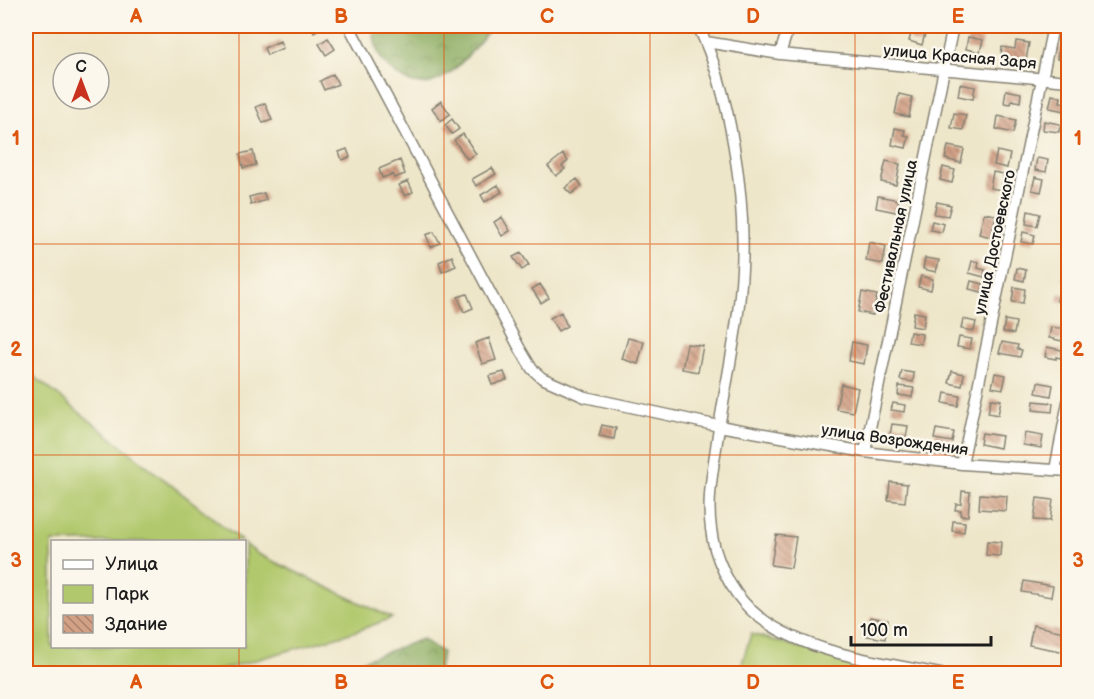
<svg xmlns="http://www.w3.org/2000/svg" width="1094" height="699" font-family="'Balsamiq Sans',sans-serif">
<defs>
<pattern id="forest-crowns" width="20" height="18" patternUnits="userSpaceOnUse" patternTransform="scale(1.5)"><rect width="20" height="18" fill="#8cac60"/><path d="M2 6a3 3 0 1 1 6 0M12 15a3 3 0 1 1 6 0" fill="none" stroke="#728b4e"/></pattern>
<pattern id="building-back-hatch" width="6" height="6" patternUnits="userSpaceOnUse" patternTransform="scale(1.5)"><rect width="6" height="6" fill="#d2a085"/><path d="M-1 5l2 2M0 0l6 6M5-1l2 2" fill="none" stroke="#aa826c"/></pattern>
</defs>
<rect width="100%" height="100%" fill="#fbf7ec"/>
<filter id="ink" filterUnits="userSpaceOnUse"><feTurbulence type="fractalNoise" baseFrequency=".0167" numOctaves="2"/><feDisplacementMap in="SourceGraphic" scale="12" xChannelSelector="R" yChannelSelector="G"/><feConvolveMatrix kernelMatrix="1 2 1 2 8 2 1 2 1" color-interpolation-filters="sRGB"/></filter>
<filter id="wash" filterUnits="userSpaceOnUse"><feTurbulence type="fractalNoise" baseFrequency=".008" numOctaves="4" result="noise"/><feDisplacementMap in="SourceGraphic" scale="24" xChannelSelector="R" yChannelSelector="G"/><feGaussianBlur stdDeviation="1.35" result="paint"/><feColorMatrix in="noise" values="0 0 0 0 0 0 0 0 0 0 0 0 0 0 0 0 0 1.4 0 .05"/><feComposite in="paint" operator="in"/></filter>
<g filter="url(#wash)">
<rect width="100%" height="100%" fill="#eee6c9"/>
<path fill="#b1c86c" stroke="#667244" stroke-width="1.5" d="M26 370 242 541 52 542V646H244L245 544 258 554 392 618 354 632 210 673H26Z
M751 634 891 673H739Z"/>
<path fill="url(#forest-crowns)" stroke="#54643e" stroke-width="1.5" d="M378 26 410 34 446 26H493C470 51 439 104 399 76 380 63 376 52 373 30Z
M422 639 442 652 439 673H329Z"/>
<g id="blocks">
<path fill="url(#building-back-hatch)" d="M310 26H321L322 27 314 32Z
M913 26H927L922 45 909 41Z
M968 37 983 40 980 52 966 49Z
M328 38 335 49 326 55 319 44Z
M280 41 283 48 267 55 264 48Z
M1016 41 1029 43 1026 61 1001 57 1002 47 1015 49Z
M1059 47 1068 49 1067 62 1057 59Z
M333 74 338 84 324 90 320 81Z
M960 84 975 87 973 99 958 96Z
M1006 90 1021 93 1020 102 1012 100 1011 104 1004 103Z
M899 94 912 97 909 117 895 114Z
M1052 95 1061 97 1060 102 1066 103 1065 111 1049 108Z
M441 101 450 114 441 121 432 108Z
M265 103 272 120 263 123 256 107Z
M954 113 966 115 963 130 951 128Z
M998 116 1016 120 1013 133 996 129Z
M452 119 459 129 452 134 445 125Z
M1044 121 1060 124 1059 132 1043 130Z
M895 128 905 130 904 135 909 136 906 148 892 145Z
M463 134 476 154 467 159 454 140Z
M948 146 964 149 961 163 945 159Z
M347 149 350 157 342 160 339 152Z
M253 151 256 165 243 168 240 154Z
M997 151 1010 154 1007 168 994 165Z
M563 154 568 161 562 166 565 169 556 176 548 166Z
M1037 158 1048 160 1046 172 1035 170Z
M400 160 405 174 394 178 393 174 382 178 379 169Z
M886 161 900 164 896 185 881 182Z
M943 167 955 170 952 183 940 180Z
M492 168 496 174 476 186 472 179Z
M993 172 1004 174 1001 190 990 188Z
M1035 177 1044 179 1041 192 1032 190Z
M577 179 582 186 571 194 565 188Z
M408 181 413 192 405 196 399 185Z
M498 185 502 192 485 202 481 195Z
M264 193 266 200 251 205 249 197Z
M878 196 899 200 896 212 876 208Z
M937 202 951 205 948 216 934 214Z
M1028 211 1040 214 1037 226 1026 224Z
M984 213 996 215 991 237 979 234Z
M502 217 510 231 502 236 494 222Z
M932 221 944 224 942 232 930 230Z
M434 232 440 243 431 247 426 235Z
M1023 232 1035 235 1033 244 1021 242Z
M869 242 886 246 883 264 866 261Z
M521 253 529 265 522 270 513 257Z
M452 256 456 266 442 272 439 262Z
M925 258 939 260 936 272 923 269Z
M972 261 979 262 978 268 985 270 984 277 969 273Z
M1017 268 1026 270 1024 281 1015 279Z
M1065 270 1068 271V281L1063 280Z
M921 276 933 279 931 290 918 287Z
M971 281 984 284 982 292 969 289Z
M540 284 549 298 541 303 532 289Z
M1014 287 1025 289 1023 303 1012 302Z
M862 292 877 295 873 315 858 312Z
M1059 293 1068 295V303L1057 301Z
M467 294 473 308 464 312 458 297Z
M561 312 567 326 558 331 550 318Z
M914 312 925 314 923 328 912 326Z
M963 319 976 322 974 331 961 329Z
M1005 320 1016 322 1014 334 1003 332Z
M1051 327 1064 329 1062 341 1049 338Z
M910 332 922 334 921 344 908 342Z
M959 337 972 339 970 349 957 347Z
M489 338 496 360 482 364 475 343Z
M628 338 644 342 638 364 622 359Z
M852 342 867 345 864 364 849 361Z
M1002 342 1018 345 1017 349 1022 350 1020 357 999 353Z
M687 344 703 346 698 372 682 369Z
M1047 347 1062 350 1061 358 1056 357V359L1045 357Z
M902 371 914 373 913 382 900 380Z
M952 371 964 374 962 386 949 383Z
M504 372 507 380 492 385 489 376Z
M995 373 1006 375 1003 389 992 387Z
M1038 382 1053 385 1051 396 1036 393Z
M841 384 858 388 853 412 836 409Z
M899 386 914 388 912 397 898 395Z
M945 393 960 396 958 406 943 403Z
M991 399 1001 400 998 415 988 413Z
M1034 401 1053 403 1052 412 1033 410Z
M893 403 905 405 904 412 891 410Z
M892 424 908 426 906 438 890 435Z
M602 425 616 428 614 439 599 436Z
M936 429 954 432 952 442 934 439Z
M982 433 1002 436 1000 448 980 444Z
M1025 433 1043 436 1041 448 1023 445Z
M890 482 907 484 905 502 888 500Z
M962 491 970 492 968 516 960 515 961 510H955L956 504H961Z
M980 494 1007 496 1006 511 979 509Z
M1037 498 1053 500 1050 521 1034 520Z
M953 521 965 522 964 532 952 531Z
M776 535 796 537 791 568 771 565Z
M987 541 1001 542 1000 556 986 555Z
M1024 581 1053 586 1051 597 1022 592Z
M871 617 888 620 885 639 867 636Z
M1033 625 1068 633 1065 652 1029 645Z"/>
</g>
</g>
<g filter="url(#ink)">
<use href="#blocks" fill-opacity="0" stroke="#858172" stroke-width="1.5"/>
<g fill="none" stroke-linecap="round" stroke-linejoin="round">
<g stroke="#858172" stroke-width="13">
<path id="minor" d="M349 26 520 349 532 369 542 378 585 397 719 426 865 452 962 464 1068 471
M698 26C730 90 746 197 742 269 739 329 724 389 716 448 712 475 707 502 711 529 714 557 730 590 750 609 796 653 881 662 941 674
M706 42 780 54 1068 81
M780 54 789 26
M865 452 953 26
M962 464 1053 26
M1055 470 1068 402"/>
</g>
<use href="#minor" stroke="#fff" stroke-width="10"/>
</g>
</g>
<path fill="none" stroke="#de560d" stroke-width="1.5" stroke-opacity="0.55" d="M239 26V542M444 26V674M650 26V674M855 26V674M26 244H1068M26 455H1068M239 646V674"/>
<g text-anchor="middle" stroke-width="5" stroke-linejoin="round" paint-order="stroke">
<g font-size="16" fill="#1c1c1c" stroke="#fbf7ec">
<text transform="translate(960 56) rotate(5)" y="6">улица Красная Заря</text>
<text transform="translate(895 236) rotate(-78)" y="6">Фестивальная улица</text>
<text transform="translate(994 242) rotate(-78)" y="6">улица Достоевского</text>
<text transform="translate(895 439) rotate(8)" y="6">улица Возрождения</text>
</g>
</g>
<rect width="1094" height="699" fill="none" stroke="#fbf7ec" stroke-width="66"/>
<rect x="51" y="540" width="195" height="108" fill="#fbf7ec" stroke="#a29f99" stroke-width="1.5"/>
<rect x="63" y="560" width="30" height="9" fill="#ffffff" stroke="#a29f99" stroke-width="1.5"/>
<text x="105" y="570" font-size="18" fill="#1c1c1c">Улица</text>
<rect x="63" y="585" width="30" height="18" fill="#b1c86c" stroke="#a29f99" stroke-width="1.5"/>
<text x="105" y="600" font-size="18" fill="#1c1c1c">Парк</text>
<rect x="63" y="615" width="30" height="18" fill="url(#building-back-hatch)" stroke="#a29f99" stroke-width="1.5"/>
<text x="105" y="630" font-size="18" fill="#1c1c1c">Здание</text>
<g transform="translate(81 81)"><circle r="28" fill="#fbf7ec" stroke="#a29f99" stroke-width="1.5"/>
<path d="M0-4.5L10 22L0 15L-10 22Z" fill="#c8321e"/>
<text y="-9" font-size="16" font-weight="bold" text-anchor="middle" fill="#1c1c1c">С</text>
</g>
<path d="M851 636v9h140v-9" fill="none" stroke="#1c1c1c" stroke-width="3"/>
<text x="860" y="636" font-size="18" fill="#1c1c1c" stroke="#fbf7ec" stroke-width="4.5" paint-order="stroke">100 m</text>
<rect x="33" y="33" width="1028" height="633" fill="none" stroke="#de560d" stroke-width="2"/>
<g font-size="20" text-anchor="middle" font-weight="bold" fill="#de560d">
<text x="136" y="23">A</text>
<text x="341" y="23">B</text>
<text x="547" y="23">C</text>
<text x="753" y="23">D</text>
<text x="958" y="23">E</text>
<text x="16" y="145">1</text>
<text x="1078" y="145">1</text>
<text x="16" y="356">2</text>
<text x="1078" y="356">2</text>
<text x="16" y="567">3</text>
<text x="1078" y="567">3</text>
<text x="136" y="689">A</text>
<text x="341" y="689">B</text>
<text x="547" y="689">C</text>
<text x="753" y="689">D</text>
<text x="958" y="689">E</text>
</g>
</svg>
